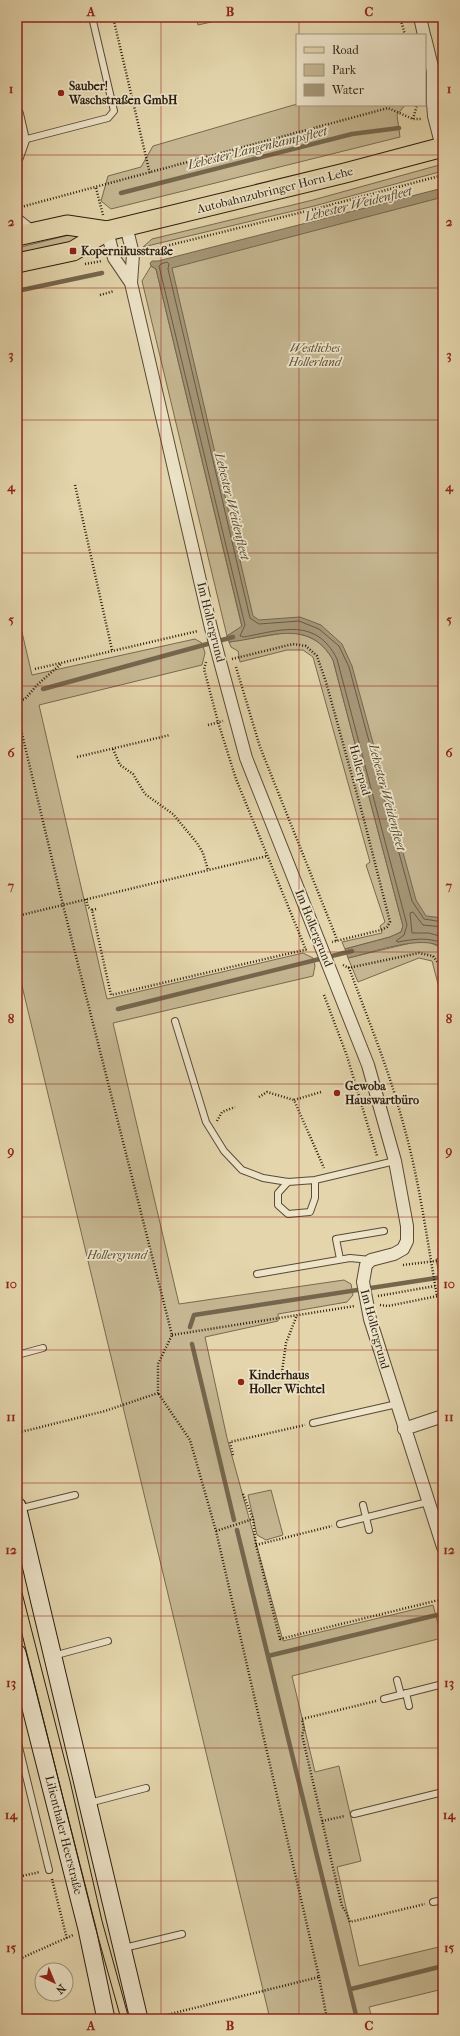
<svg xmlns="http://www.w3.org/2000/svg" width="460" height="2036" font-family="'IM FELL French Canon',serif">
<rect width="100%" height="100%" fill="#e4d5ac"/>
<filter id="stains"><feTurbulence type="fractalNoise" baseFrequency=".005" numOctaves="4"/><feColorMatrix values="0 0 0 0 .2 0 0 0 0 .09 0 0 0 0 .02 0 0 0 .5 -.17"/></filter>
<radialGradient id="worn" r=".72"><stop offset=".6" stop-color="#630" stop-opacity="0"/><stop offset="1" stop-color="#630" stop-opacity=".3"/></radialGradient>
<path fill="#c5b691" stroke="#786a50" d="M196 17H233L198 25Z
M297 104 405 105 397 115 400 137 111 209 101 201 108 176 141 167 153 146Z
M443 164V171L314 206 143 247 152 239 313 200Z
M443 190V941L418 929 337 649 317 632 247 628 162 262Z
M81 232 83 239 17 255V248Z
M151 266 156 269 242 627 227 636 142 281Z
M17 611 32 675 195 639 202 643 205 653 202 665 39 705 107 999 303 953 313 958 315 966 313 976 113 1023 179 1304 344 1280 351 1284 353 1295 347 1302 278 1314V1321L205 1337 227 1438 283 1641 433 1605 441 1635 438 1639 292 1676 315 1772 339 1766 361 1861 337 1867 359 1966 443 1946V1989L369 2007 372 2019H270L17 965Z
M290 632C311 636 322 641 333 660L403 926 401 932 390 937 345 949 342 942 382 933 380 926 385 922 366 865 370 862 313 657 303 650H287L240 662 238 651 231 647 229 642Z
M415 942H428L443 948V1003L432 961 419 958 358 982 348 958Z
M443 1258V1295L436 1259Z
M271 1490 283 1535 266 1540 257 1535 248 1495Z"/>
<path fill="#a59677" stroke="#74664d" d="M443 188V197L172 268 253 616 259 620 300 617 321 625 342 644 352 666 416 900 426 916 443 918V948C424 933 371 953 348 958L345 949 390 937 401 932 403 926 333 660C309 617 268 638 229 642L227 636 242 626 156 269 151 266 150 263 152 261H158Z"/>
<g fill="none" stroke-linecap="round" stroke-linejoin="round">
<path stroke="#685a43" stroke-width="1" d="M443 922 424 919 412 901 349 667 339 646 319 629 299 621 259 624 250 618 168 269 169 264 167 262 161 264 159 266 245 625 240 636 244 637C281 630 316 617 337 659L407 925 404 935 396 941 398 942C414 939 427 937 443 943
M443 927 423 925 413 912 410 913 412 933H429L443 937"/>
<path stroke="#74664d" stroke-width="4.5" d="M121 193 352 134 399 128
M17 291 102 273
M43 689 233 637
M118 1009 352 951
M190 1327 194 1315 443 1277
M192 1344 234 1520
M237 1530 357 2019
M268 1656 437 1615
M351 1989 443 1966"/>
<g stroke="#594b36" stroke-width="8">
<path id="service" d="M23 140 108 118 114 111 92 17
M175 1021 206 1122 224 1151 242 1170 263 1178 288 1182 315 1180 395 1161
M288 1182 278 1193V1205L288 1214 310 1212 315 1198V1180
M340 1259 336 1239 384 1231
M257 1274 350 1258 371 1260
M17 1355 43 1348
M313 1423 397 1404
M363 1505 369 1530
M18 1509 75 1495
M340 1524 428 1502
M53 1656 108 1641
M397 1680 401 1695
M406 1693 409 1706
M384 1699 443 1684
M17 1739 49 1870
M89 1803 146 1788
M354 1814 443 1792
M433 1902 443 1900
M124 1948 182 1934"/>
</g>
<g stroke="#594b36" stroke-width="14">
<path id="minor" d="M420 17 424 35
M425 38 433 71V103L434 116 442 147
M433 71 443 87
M17 114 23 140 17 157
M17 220 32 232
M126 226 133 254 131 283 211 628 246 758 368 1065 395 1161 407 1226V1241L403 1249 394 1254 371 1260 366 1265 363 1282 370 1319 443 1547
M107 231 114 258 131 283
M404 1429 443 1416"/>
</g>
<g stroke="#2b1d0f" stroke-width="19">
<path id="secondary" d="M17 1506 139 2019
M17 1653 87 1929 106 2019"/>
</g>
<g stroke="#2b1d0f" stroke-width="21">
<path id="primary" d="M17 236 67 225 107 231
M17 263 73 251 107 231 345 173 443 147"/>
</g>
<path stroke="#2b1d0f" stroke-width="2.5" stroke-dasharray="1 2" stroke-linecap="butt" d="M113 17 150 174
M400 17 405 35
M439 17 443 34
M413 119 417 105
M96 188 103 215
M21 207 388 108 413 119H421
M146 251 315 209 443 175
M85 264 102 261
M100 295 114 291
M75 485 112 650
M232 659 293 644 306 646 317 656 326 682 363 816 390 922 387 927 381 930 332 942
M206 662 204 669 218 722 236 779 306 950
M236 667 260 747 336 937V942
M35 669 198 631
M17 701 25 699 37 685 62 663
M17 713 63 905 172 1335 158 1364V1393L105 1411 17 1433
M208 725 223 721
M113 749 120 765 133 774 145 794 173 814 197 843 203 853 208 870
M77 757 170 735
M86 899 88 907 92 910
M96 909 92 910 111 995 308 949
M17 916 267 856
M343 965 349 968C368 1019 389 1070 403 1123 419 1178 427 1240 437 1296
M348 968 419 953 433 956 439 964 443 978
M324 995 347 1056 377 1156
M321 1092 294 1100 324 1168
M259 1097 267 1092 294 1100
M217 1121 222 1112 235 1107
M403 1265 443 1260
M378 1296 435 1286
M380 1305 388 1306 443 1295
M172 1335 355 1306
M273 1376 282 1372 286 1343 297 1315
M233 1455 230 1442 305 1425
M243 1494 253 1519 256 1545 280 1639 443 1599
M216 1531 253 1519
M256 1545 332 1526
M376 1701 302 1719 304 1729 302 1735 342 1906 346 1912 350 1922 425 1904
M322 1821 345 1816
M17 1877 40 1872
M52 1879 67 1939
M17 1960 73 1935
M319 1977 327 2019
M154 2018 319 1977 216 1531 190 1440 158 1393"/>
<use href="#service" stroke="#ede4c9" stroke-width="6"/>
<use href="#minor" stroke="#ede4c9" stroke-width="12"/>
<use href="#secondary" stroke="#ede4c9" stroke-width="17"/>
<use href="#primary" stroke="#e4d5ac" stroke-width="19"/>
<path stroke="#2b1d0f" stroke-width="1" d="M17 1573 70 1781 102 1921 129 2019
M17 1614 95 1926 121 2019"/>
</g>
<path fill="none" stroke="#8f2418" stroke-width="1" stroke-opacity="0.55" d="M161 17V2019M299 17V35M299 105V2019M17 155H443M17 288H443M17 420H443M17 553H443M17 686H443M17 819H443M17 952H443M17 1084H443M17 1217H443M17 1350H443M17 1483H443M17 1616H443M17 1748H443M17 1881H443"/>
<g fill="#8f2418" stroke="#ede4c9" stroke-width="1.5">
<circle cx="61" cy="93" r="4"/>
<rect x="69" y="247" width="8" height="8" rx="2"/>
<circle cx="337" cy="1093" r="4"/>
<circle cx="241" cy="1382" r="4"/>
</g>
<g text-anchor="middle" stroke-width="3.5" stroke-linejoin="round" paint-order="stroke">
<g font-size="12" font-weight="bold" fill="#2b1d0f" stroke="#ede4c9" text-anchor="start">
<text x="69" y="90">Sauber!<tspan x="69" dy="14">Waschstraßen GmbH</tspan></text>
<text x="81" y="255">Kopernikusstraße</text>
<text x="345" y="1090">Gewoba<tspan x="345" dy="14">Hauswartbüro</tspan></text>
<text x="249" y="1379">Kinderhaus<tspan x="249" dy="14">Holler Wichtel</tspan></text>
</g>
<g font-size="12" fill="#2b1d0f" stroke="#ede4c9">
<text transform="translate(275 190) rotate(-14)" y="4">Autobahnzubringer Horn-Lehe</text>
<text transform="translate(211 622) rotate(76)" y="4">Im Hollergrund</text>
<text transform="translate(360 770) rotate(75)" y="4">Hollerpad</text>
<text transform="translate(314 928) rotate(68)" y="4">Im Hollergrund</text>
<text transform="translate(375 1329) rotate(75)" y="4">Im Hollergrund</text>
<text transform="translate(64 1835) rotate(76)" y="4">Lilienthaler Heerstraße</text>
</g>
<g font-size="12" font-style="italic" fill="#594b36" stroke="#ede4c9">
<text x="315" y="352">Westliches<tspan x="315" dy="14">Hollerland</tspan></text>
<text x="117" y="1259">Hollergrund</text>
</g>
<g font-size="13" font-style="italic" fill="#564733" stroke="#ede4c9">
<text transform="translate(257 147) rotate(-14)" y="5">Lehester Langenkampsfleet</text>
<text transform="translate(358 203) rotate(-14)" y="5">Lehester Weidenfleet</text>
<text transform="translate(233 506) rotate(76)" y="5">Lehester Weidenfleet</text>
<text transform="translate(388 797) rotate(75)" y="5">Lehester Weidenfleet</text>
</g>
</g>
<rect width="460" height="2036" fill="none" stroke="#e4d5ac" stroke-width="44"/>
<rect x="296" y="34" width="130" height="72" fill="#ede4c9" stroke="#9f947f"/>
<rect x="304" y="47" width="20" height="6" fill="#e4d5ac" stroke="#9f947f"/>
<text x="332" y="54" font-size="12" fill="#2b1d0f">Road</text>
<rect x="304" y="64" width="20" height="12" fill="#c5b691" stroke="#9f947f"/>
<text x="332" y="74" font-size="12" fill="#2b1d0f">Park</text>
<rect x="304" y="84" width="20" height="12" fill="#a59677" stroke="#9f947f"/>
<text x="332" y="94" font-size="12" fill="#2b1d0f">Water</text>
<g transform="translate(54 1982) rotate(136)"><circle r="19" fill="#ede4c9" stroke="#9f947f"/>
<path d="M0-3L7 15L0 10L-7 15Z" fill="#8f2418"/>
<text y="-6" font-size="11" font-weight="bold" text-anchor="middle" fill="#2b1d0f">N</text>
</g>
<rect x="22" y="22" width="416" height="1992" fill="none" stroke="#8f2418" stroke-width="1.5"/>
<g font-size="13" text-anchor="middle" font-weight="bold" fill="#8f2418">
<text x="91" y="16">A</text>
<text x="230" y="16">B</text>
<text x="369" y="16">C</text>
<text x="11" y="93">1</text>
<text x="449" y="93">1</text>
<text x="11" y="226">2</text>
<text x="449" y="226">2</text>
<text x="11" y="359">3</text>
<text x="449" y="359">3</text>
<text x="11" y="491">4</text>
<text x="449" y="491">4</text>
<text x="11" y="624">5</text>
<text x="449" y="624">5</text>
<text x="11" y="757">6</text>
<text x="449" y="757">6</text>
<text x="11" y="890">7</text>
<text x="449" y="890">7</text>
<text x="11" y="1023">8</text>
<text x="449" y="1023">8</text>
<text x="11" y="1155">9</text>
<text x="449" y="1155">9</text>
<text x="11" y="1288">10</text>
<text x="449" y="1288">10</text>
<text x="11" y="1421">11</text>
<text x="449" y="1421">11</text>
<text x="11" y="1554">12</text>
<text x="449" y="1554">12</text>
<text x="11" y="1687">13</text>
<text x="449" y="1687">13</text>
<text x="11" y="1819">14</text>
<text x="449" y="1819">14</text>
<text x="11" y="1952">15</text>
<text x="449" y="1952">15</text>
<text x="91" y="2030">A</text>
<text x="230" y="2030">B</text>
<text x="369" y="2030">C</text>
</g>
<rect width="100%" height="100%" filter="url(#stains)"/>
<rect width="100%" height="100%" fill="url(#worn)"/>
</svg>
